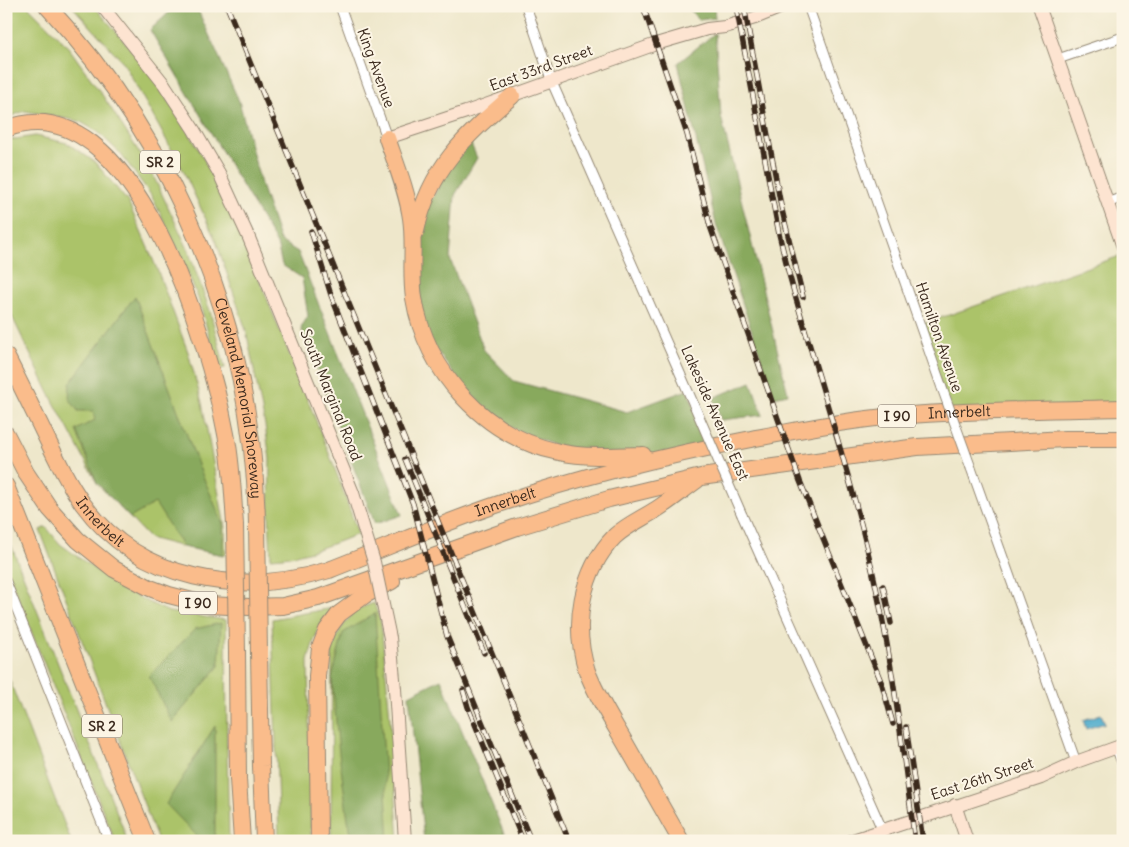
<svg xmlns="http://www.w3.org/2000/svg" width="1129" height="847" font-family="Delius,sans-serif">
<rect width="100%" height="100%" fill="#fcf5e5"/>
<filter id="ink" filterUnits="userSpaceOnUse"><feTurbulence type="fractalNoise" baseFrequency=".02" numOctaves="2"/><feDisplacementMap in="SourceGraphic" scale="10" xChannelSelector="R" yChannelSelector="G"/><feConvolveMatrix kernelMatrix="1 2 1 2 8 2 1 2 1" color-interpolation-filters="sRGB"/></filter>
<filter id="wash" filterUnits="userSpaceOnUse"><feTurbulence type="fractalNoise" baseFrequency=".0096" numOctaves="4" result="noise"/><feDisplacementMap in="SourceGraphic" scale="20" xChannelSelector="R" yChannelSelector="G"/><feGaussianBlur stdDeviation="1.12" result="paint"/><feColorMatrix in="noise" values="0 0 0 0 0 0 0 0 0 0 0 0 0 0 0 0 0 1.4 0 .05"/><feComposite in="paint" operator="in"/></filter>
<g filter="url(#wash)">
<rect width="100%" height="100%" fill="#eee7cb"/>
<path fill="#abc369" stroke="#737644" d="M6 6H28L69 48 103 96 150 169 187 247 210 311 225 368 219 369 198 298 178 249 151 195 120 153 98 132 79 121 25 111 6 118Z
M72 6H94C112 27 131 48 147 70 171 102 193 137 211 173 241 228 262 288 286 346 311 408 337 470 358 534 330 545 301 557 271 558L269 514 270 459 265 425 246 330 216 241 183 170 123 62Z
M35 136 67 143 95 162 128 202 157 269 188 352 202 403 225 527 226 555 183 547 149 538 97 483 48 391 6 304V143L9 140Z
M1123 255V408L951 413 920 325Z
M46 527 60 544 106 577 142 599 169 612 226 620 227 750 229 841H158L40 530Z
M6 532 123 828 127 841H115L14 588 6 567Z
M374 603 381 623 389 707 399 841H331L332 650 340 630 355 610Z
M333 608C319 624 313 641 308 661L311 841H279L272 619Z
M6 671 71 841H6Z"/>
<path fill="#88a95d" stroke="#626a3e" d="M176 6H196L239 101 262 188 280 241 298 252 402 515 375 524 301 328 308 316 302 278 282 265 277 244 150 30Z
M691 6H714L715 18 699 20 691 11Z
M715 33 721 116 788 394 774 397 716 224 678 63Z
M467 135 477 158 455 195 450 259 484 350 514 381 627 412 687 390 711 444 675 455 580 456 483 416 421 328 418 224Z
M135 296 199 467 223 524V555L183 547 155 503 130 518 97 483 76 430 95 420 93 411H78L69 398 70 383Z
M751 382 763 415 721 420 713 398Z
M375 613 389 841H353L348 820 339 753 332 678 343 633Z
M221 623 219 666 172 722 149 676 195 629Z
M441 679 507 841H424L409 695Z
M215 726V841H202L166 804Z"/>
<path fill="#4eabcc" stroke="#446a75" d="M1101 714 1105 723 1086 729 1083 720Z"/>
</g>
<g filter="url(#ink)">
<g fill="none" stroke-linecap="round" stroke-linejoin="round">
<g stroke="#948874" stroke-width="11">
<path id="street" d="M340 6 387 138
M526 6 551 80 694 405
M808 6 942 388
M1058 59 1123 37
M1107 203 1123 197
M971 468 1076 762
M742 515 882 829
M6 582 109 841
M1116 747 1123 765"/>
</g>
<g stroke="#948874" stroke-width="14">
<path id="secondary" d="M102 6 164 84 194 130 219 173 249 238 353 493
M1039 6 1123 247
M387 138 466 112 656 44 707 29 725 27 755 18 784 6
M390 638 395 689 405 841
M955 805 967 841
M850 841 1041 778 1076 762 1123 745"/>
</g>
<g stroke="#948874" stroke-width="18">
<g id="highway">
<path id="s1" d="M47 6C178 146 254 334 257 525"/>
<path d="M6 129C134 79 210 348 226 434 232 464 233 495 235 525"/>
<path d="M387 138C396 164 407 191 411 218 415 245 410 271 414 298 426 372 485 437 559 452 586 458 615 456 643 455"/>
<path d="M416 231C430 167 465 137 512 96"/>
<path id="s2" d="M6 356C20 383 33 410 46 437 57 460 68 483 83 504 140 582 241 597 329 570 383 549 438 525 493 506 577 477 664 456 751 439 795 431 840 421 885 417 964 410 1043 410 1123 408"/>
<path d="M6 434 26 473 50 509 78 540 114 569 150 588 169 595 208 605 249 607 283 606 318 598 517 527 609 499 701 477 917 447 1065 439H1123"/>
<path d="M6 486 147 841"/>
<path d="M237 652 238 779 242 841"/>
<path d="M259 653 261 766 264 841"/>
<path d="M319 841 317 676 320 648 327 630 339 614 365 595 392 581"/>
<path d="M681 841C663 810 646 779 628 748 614 723 597 698 587 671 572 625 581 571 615 536 627 525 643 518 657 509 671 500 683 490 697 480"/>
</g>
</g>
<use href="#street" stroke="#fff" stroke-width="9"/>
<use href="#secondary" stroke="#fde4d1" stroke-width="12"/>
<use href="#highway" stroke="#fabc8b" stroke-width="16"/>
<g stroke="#3b2a1e" stroke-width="5.5">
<path id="rail" d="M227 6 569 841
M643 6 687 134 710 226 800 481 882 684 893 724
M736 6 779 234 789 274C818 378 853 481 876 587 894 670 903 756 915 841
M744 6 781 206 803 297
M311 231 331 295 413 504 447 636 531 841
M405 459 484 653
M883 586 891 623
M463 690 468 707 523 841
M906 727 923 841"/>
</g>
<use href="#rail" stroke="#fcf5e5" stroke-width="4" stroke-dasharray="11" stroke-linecap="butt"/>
<g stroke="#948874" stroke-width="11" stroke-linecap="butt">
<path id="street-bridge" d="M942 388 971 468
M694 405 742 515"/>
</g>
<g stroke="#948874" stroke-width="14" stroke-linecap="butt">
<path id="secondary-bridge" d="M353 493 374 562 390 638"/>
</g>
<g stroke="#948874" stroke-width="18" stroke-linecap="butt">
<path id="highway-bridge" d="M235 525 237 652
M257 525 259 653"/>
</g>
<use href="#street-bridge" stroke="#fff" stroke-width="9"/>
<use href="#secondary-bridge" stroke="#fde4d1" stroke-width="12"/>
<use href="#highway-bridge" stroke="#fabc8b" stroke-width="16"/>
</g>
</g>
<g text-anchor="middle" stroke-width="4" stroke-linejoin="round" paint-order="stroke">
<g fill="#fcf5e5" stroke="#75675a" stroke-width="1">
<rect x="140" y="150.5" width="40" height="23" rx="4"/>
<rect x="878" y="404.5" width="38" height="23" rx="4"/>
<rect x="179" y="591.5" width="38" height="23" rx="4"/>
<rect x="82" y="714.5" width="40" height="23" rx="4"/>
</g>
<g font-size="14" font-weight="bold" fill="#3b2a1e">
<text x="160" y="167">SR 2</text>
<text x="897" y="421">I 90</text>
<text x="198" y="608">I 90</text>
<text x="102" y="731">SR 2</text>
</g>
<g font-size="15" fill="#3b2a1e" stroke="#fcf5e5">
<text transform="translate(376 68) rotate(70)" y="5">King Avenue</text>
<text transform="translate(541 68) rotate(-20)" y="5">East 33rd Street</text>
<text transform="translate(939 337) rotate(71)" y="5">Hamilton Avenue</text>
<text transform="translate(331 395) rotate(68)" y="5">South Marginal Road</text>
<text dy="5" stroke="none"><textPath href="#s1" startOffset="444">Cleveland Memorial Shoreway</textPath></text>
<text transform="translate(715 413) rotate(66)" y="5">Lakeside Avenue East</text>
<text dy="5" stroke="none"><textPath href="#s2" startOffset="1092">Innerbelt</textPath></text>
<text dy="5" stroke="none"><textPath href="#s2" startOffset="628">Innerbelt</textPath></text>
<text dy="5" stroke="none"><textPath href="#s2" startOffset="192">Innerbelt</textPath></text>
<text transform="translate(982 779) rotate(-18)" y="5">East 26th Street</text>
</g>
</g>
<rect width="1129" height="847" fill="none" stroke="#fcf5e5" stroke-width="25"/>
</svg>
